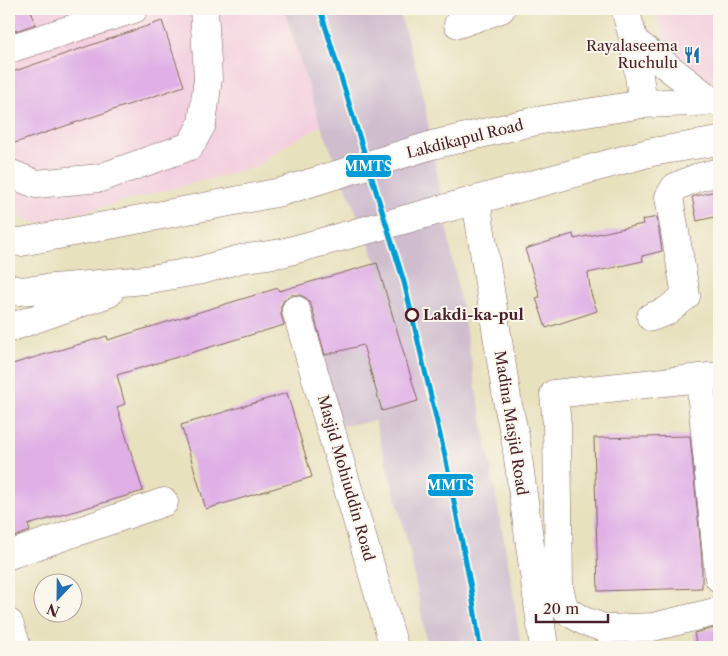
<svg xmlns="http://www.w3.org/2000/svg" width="728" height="656" font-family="'Libre Caslon Text',serif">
<rect width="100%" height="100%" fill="#fbf7ec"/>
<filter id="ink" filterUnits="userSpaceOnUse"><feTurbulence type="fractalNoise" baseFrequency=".02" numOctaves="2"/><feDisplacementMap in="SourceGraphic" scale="10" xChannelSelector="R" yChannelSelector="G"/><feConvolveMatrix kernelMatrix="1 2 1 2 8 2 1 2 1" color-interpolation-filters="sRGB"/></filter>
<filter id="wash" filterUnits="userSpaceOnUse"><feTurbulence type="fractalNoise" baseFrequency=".0096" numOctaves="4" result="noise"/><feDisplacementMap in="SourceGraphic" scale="20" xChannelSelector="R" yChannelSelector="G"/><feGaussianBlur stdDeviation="1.12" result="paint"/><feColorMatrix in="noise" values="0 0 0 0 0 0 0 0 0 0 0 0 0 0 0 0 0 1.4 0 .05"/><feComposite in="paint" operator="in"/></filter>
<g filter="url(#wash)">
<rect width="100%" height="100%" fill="#e8e1be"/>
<path fill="#f3cfdf" d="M9 9H284L321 126 280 148 256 167 39 223 9 213Z
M658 9H719V80L688 82 668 55 659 21Z"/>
<path fill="#cfbdce" d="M284 9H398L420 80 511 579 521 647H427L410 551 375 421 341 426 299 285 377 263 321 126Z"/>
<g id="blocks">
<path fill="#dfafe6" d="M9 9H30L36 24 9 33Z
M162 21 184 86 9 145V73Z
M719 190V216L697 221 692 197Z
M657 217 662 251 642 256 643 261 588 273 591 294 597 311 546 328 536 298 540 297 525 249 573 234 574 239 643 224 642 220Z
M377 263 418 401 382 411 363 345 325 355 311 305 306 298 300 295H291L284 300 281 306V314L284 325 117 375 125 404 117 407 143 491 28 525 30 531 9 539V365L107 336 108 340 278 288 279 291Z
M287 393 312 477 206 509 181 425Z
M690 436 702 559V588L598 591 594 438Z
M719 627V647H697L694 633Z"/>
</g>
</g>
<g filter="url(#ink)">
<use href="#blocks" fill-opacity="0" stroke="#81635e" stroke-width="1"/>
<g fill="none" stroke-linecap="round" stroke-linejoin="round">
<g stroke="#81635e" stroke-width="29">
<path id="minor" d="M625 9 634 41 643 104
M458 24 501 9
M634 41 712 101
M9 49 134 9
M9 173 36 184 100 178 190 146 202 124 208 79 204 9
M476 200 508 405 515 436 544 647
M296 310 394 647
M651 317 665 312 686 296 669 197 675 187 696 178 719 172
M719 376 554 394 557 425 559 587 563 604 567 611 584 621 607 629 653 627 719 611
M700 380 719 578
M9 555 164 502"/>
</g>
<g stroke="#81635e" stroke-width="29">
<path id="highway" d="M9 241 21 242 281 192 432 145 536 121 643 104 719 101
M9 288 19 291 145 280 202 270 240 259 282 253 652 152 719 141
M9 328 109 293
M9 623 17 647"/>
</g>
<use href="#minor" stroke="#fff" stroke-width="28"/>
<use href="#highway" stroke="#fff" stroke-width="28"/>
<g stroke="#fbf7ec" stroke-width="9">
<path id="rail-1" d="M320 9 404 282 445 456 471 588 480 647"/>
</g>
<use href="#rail-1" stroke="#049cd7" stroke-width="5"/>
</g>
</g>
<defs>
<g id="restaurant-bare" transform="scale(1.35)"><path d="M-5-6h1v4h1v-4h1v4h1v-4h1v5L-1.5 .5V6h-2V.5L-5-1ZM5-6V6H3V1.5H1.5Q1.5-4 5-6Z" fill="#1f6fb2" stroke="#fbf7ec" stroke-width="2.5" paint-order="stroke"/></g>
</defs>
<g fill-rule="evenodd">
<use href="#restaurant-bare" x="692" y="55"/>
</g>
<circle fill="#fbf7ec" stroke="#4a1f2b" stroke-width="2.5" cx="412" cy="315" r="6"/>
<g text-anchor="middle" stroke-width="4" stroke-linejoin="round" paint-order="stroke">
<g font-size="15" fill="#4a1f2b" stroke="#fbf7ec" text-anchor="end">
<text x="678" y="51">Rayalaseema<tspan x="678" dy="17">Ruchulu</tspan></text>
</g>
<g font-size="15" fill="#4a1f2b" stroke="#fbf7ec">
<text transform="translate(465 139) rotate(-14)" y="5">Lakdikapul Road</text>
<text transform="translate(511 423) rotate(81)" y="5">Madina Masjid Road</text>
<text transform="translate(346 478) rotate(74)" y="5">Masjid Mohiuddin Road</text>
</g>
<g font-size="15" font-weight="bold" fill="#4a1f2b" stroke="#fbf7ec" text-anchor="start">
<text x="423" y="320">Lakdi-ka-pul</text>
</g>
</g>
<g stroke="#fbf7ec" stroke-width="2">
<rect x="345" y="154" width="47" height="24" rx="5" fill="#049cd7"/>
<rect x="427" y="473" width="47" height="24" rx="5" fill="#049cd7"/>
</g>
<g font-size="14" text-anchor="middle" font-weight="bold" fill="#fff">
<text x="368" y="171">MMTS</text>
<text x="451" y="490">MMTS</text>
</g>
<rect width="728" height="656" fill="none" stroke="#fbf7ec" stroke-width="30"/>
<g transform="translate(58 598) rotate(202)"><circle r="24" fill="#fbf7ec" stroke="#b4a19f"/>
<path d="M0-4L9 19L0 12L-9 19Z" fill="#1f6fb2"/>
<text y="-8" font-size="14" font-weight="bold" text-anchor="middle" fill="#4a1f2b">N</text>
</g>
<path d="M536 614v8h72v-8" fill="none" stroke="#4a1f2b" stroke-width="2.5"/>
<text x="543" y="614" font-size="15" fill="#4a1f2b" stroke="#fbf7ec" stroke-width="4" paint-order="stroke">20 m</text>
</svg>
